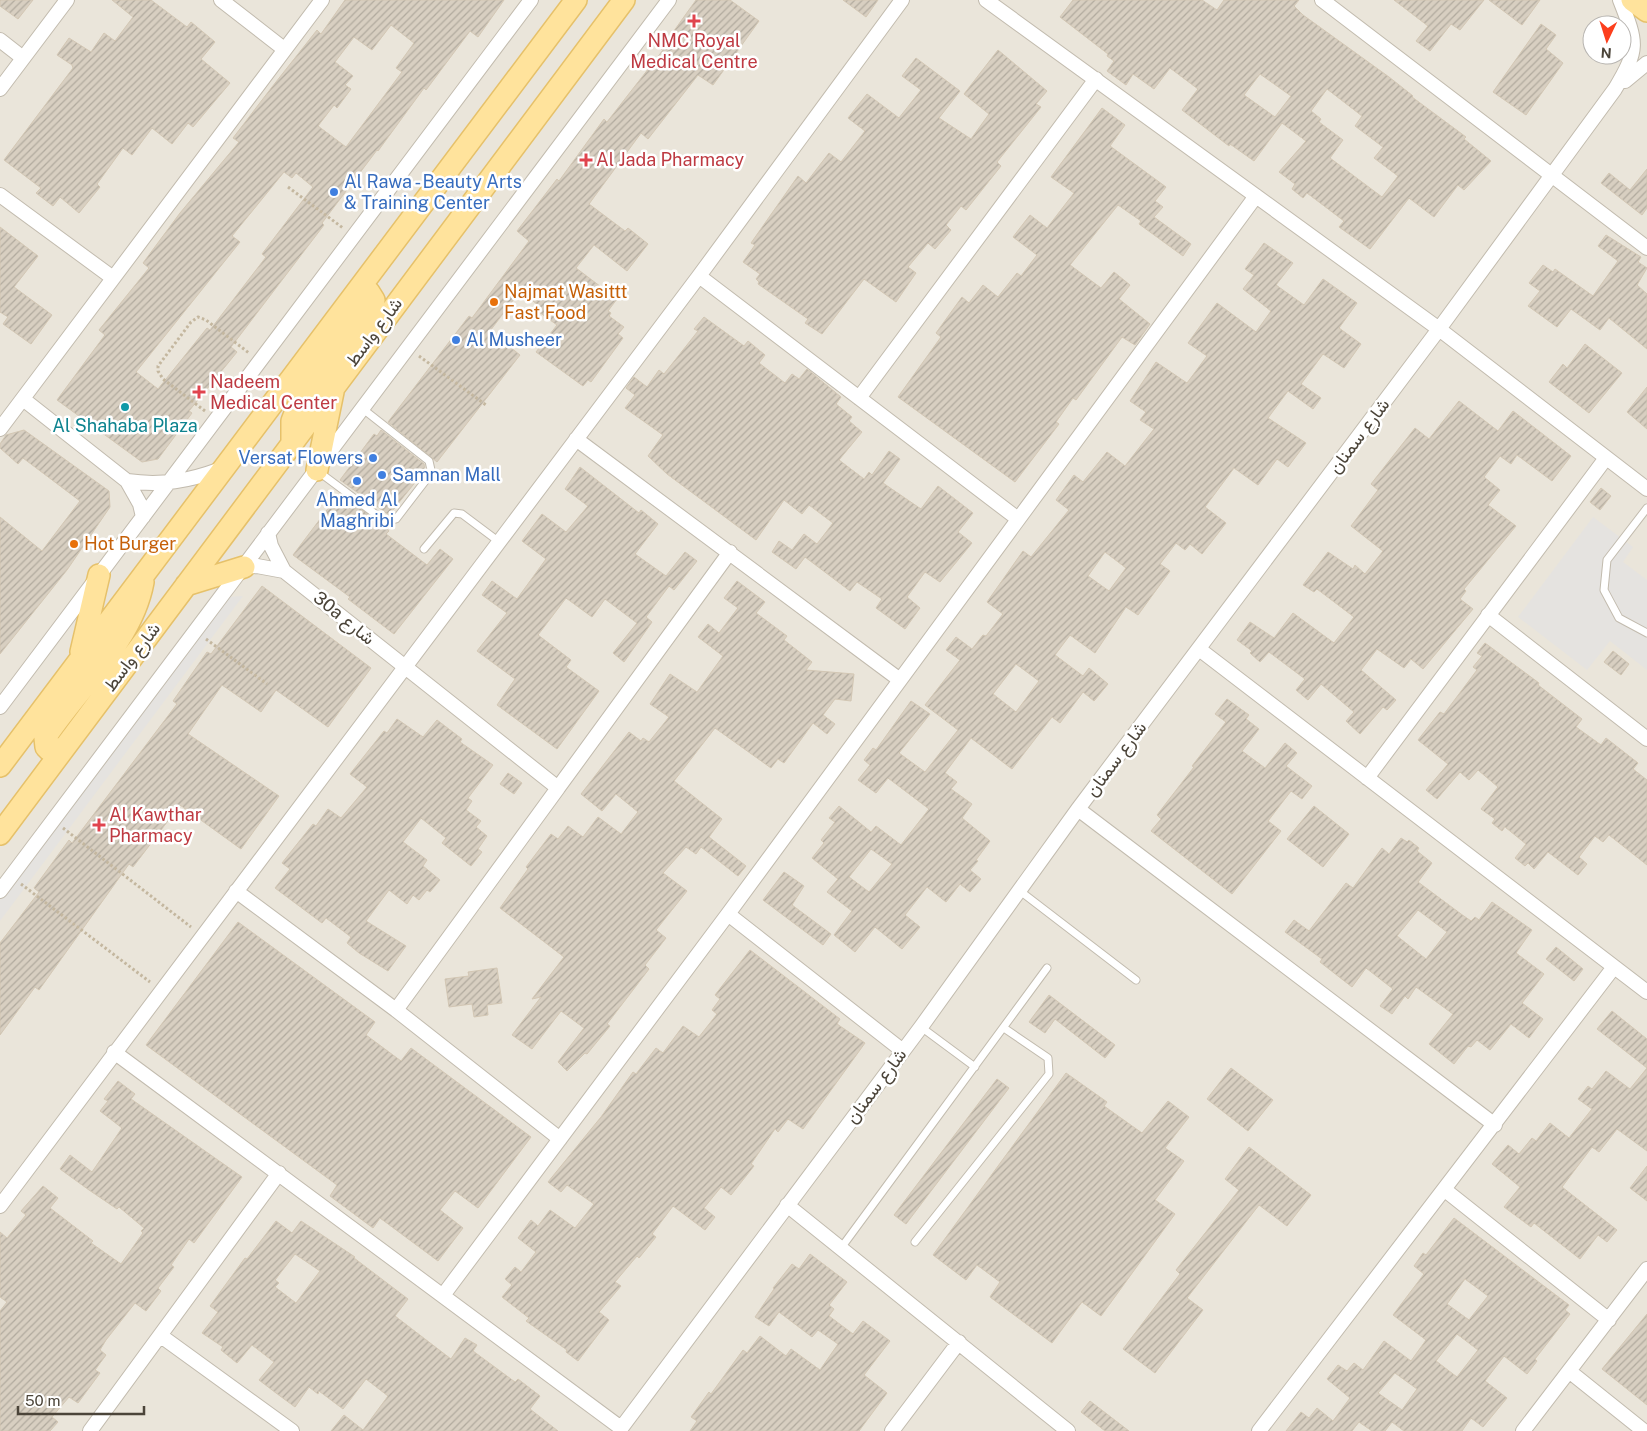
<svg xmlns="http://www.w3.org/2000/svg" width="1647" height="1431" font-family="'Public Sans',Vazirmatn,sans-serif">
<defs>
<pattern id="building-hatch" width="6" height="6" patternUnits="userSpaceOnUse" patternTransform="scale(1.25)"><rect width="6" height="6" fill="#d8cfc1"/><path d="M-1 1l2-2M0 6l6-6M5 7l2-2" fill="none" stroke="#b1aa9e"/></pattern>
</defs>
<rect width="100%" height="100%" fill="#f6f3ec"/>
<path fill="#eae5da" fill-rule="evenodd" d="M0 0H1647V1431H0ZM1592 25H1622V55H1592Z"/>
<path fill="#e5e3e0" d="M1593 517 1633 547 1623 562 1647 580V670L1610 641 1587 670 1518 617Z
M243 596 0 921V897L226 597Z"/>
<path fill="url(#building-hatch)" stroke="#d3c7b4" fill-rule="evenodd" d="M0 0H33L18 19 0 6Z
M112 0H151L187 27 191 22 215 42 201 59 230 83 193 127 188 123 172 144 152 128 132 155 123 148 97 184 100 187 79 213 60 197 53 206 36 193 41 188 4 160 73 68 72 65 57 55 69 38 91 52 104 33 115 41 133 17Z
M345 0H504L478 37 470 31 426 90 424 88 378 151 377 150 322 223 324 225 231 347 237 352 189 411 192 413 158 459 142 462 57 400 105 335 99 330 149 268 143 263 180 213 239 142 233 138 272 87 317 30 321 34ZM391 25 414 43 396 68 402 72 346 147 318 126 334 105 337 108 351 89 345 85 353 76 335 62 354 37 372 50ZM284 172 292 178 296 173 313 187 262 254 266 257 210 330 207 328 158 389 136 372 240 242 232 236Z
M696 0H730L759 21 713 85 698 75 648 139 641 133 589 204 625 231 628 228 648 244 627 271 594 245 576 268 617 299 608 311 611 313 609 316 624 327 618 334 623 338 591 382 588 380 583 386 536 352 557 325 539 312 542 308 520 291 490 331 520 355 437 462 388 422 469 316 472 318 529 241 517 231 557 179 559 181 604 119 607 122 663 50 661 49Z
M843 0H878L866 17Z
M1073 0H1202L1217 10 1224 0H1299L1294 6 1303 15 1389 77 1413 96 1412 97 1466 137 1464 139 1491 161 1464 190 1458 185 1434 217 1409 198 1370 249 1339 227 1344 221 1307 193 1303 198 1292 189 1295 184 1279 172 1306 141 1282 123 1254 161 1230 144 1229 146 1182 110 1198 89 1170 68 1154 89 1133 74 1126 85 1107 71 1114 61 1107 56 1108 54 1060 17ZM1260 74 1291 96 1275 117 1244 95ZM1327 89 1362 116 1355 126 1383 147 1374 158 1398 176 1382 197 1330 158 1343 140 1319 122 1321 119 1311 111Z
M1394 0H1484L1460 30 1451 24 1430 51 1416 41 1428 26Z
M1489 0H1540L1522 25Z
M1541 24 1556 35 1546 49 1563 63 1526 115 1493 92Z
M998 50 1047 91 1036 104 1041 107 997 162 1001 166 966 210 961 206 946 225 951 230 935 249 928 243 908 267 916 273 896 302 864 279 822 334 805 323 808 319 758 284 759 282 756 279 760 274 743 262 755 245 751 243 798 176 806 183 829 153 841 162 865 131 848 118 867 94 899 118 921 90 902 76 916 58 960 91 939 118 971 139 989 114 964 94Z
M1102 108 1125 125 1110 146 1166 187 1155 201 1163 207 1154 217 1191 244 1183 256 1139 224 1141 221 1118 205 1070 265 1101 288 1114 272 1130 285 1119 299 1150 324 1135 345 1122 337 1076 400 1073 398 1056 422 1059 424 1015 482 898 397 941 337 936 333 962 297 969 303 983 285 998 297 1017 273 1021 276 1037 255 1013 237 1030 215 1047 228 1074 193 1051 177Z
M1647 169V208L1642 215 1601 183 1609 173 1630 190Z
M0 227 38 256 14 287 52 315 31 344 3 324 8 317 0 312Z
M1606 235 1641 257 1638 262 1647 268 1637 285 1647 294V349L1609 318 1600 330 1571 309 1557 327 1528 306 1540 291 1529 283 1543 265 1553 272 1555 269 1593 296 1618 261 1598 246Z
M1264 243 1293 263 1276 285 1304 305 1323 279 1357 303 1339 328 1361 344 1344 368 1323 354 1301 384 1321 398 1313 409 1288 391 1268 418 1306 443 1288 467 1277 459 1258 485 1234 468 1205 507 1226 523 1202 554 1190 544 1185 550 1176 543 1160 564 1170 571 1138 615 1126 607 1095 653 1070 635 1055 655 1083 676 1089 668 1108 684 1094 701 1083 692 1060 723 1052 717 1012 769 971 738 945 773 957 782 951 789 972 804 962 818 990 841 976 860 978 861 970 870 981 879 970 892 960 884 946 902 927 887 905 915 920 927 902 949 875 927 855 952 834 935 852 911 827 892 838 879 812 858 824 843 821 840 835 822 829 818 839 806 871 832 876 826 901 845 929 809 888 778 876 793 858 780 870 765 864 760 873 748 876 750 911 701 930 714 899 753 925 772 958 730 925 705 960 660 946 650 956 637 972 649 983 635 986 636 1003 614 987 602 1023 551 1031 557 1069 510 1056 500 1074 475 1083 482 1107 452 1125 466 1154 429 1140 420 1146 412 1130 401 1156 362 1187 383 1207 356 1188 343 1217 303 1256 332 1271 311 1243 289 1254 275 1245 269ZM1105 552 1126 568 1109 591 1088 576ZM1016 664 1039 681 1016 712 993 694ZM871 849 892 864 869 892 849 877Z
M704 317 744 346 748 341 765 355 759 363 785 383 792 374 799 379 807 369 841 397 836 404 852 417 849 421 862 432 839 460 864 479 869 472 872 475 889 451 900 459 883 483 921 509 938 486 973 513 958 532 972 543 940 582 925 572 907 597 920 608 905 629 876 608 882 599 857 582 850 591 805 557 796 569 772 552 779 541 792 550 804 534 817 544 833 523 809 505 802 514 784 500 756 540 667 474 648 456 663 435 625 408 635 395 626 388 634 377 647 387 659 370 664 374 698 331 694 329Z
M1585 344 1622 373 1589 413 1549 382 1563 364 1567 368Z
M1647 387V429L1627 412Z
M1459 401 1498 431 1513 411 1571 456 1552 481 1517 455 1511 464 1500 456 1484 477 1500 490 1488 505 1516 526 1464 589 1466 591 1460 599 1473 609 1423 669 1411 659 1404 668 1377 649 1361 670 1396 700 1387 710 1383 707 1360 734 1346 721 1354 712 1321 684 1308 700 1296 690 1305 679 1269 652 1260 662 1250 653 1252 651 1237 640 1250 622 1274 638 1293 613 1334 643 1354 617 1317 589 1314 592 1303 585 1328 552 1353 569 1355 565 1365 574 1383 551 1351 526 1378 490 1371 484 1415 428 1429 439Z
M24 430 109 491 110 507 67 570 0 654V517L42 551 80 501 23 458 18 464 0 448V444L6 435Z
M381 430 424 464 425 470 389 515 340 480 374 434 377 436Z
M580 467 639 513 641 510 658 524 635 554 666 576 685 552 697 561 674 590 669 586 646 617 652 622 624 662 613 653 637 623 605 599 592 617 566 598 538 635 571 660 566 667 599 691 557 749 497 705 515 679 477 651 507 613 482 595 492 581 517 599 546 559 522 541 542 514 566 532 588 506 565 489Z
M1601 488 1611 496 1600 510 1590 502Z
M339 494 384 525 389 531 386 534 427 565 440 549 453 559 394 634 348 599 350 597 293 555Z
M737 581 765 602 756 613 787 636 784 640 812 662 806 670 854 674 851 701 835 699 823 715 835 724 827 734 813 723 784 763 778 759 771 768 715 728 674 781 722 819 709 837 746 866 738 876 701 847 696 854 686 847 663 873 687 891 656 930 666 938 645 965 649 969 607 1024 610 1026 587 1054 585 1053 567 1071 558 1062 584 1028 561 1011 532 1049 512 1035 541 997 532 999 564 957 500 908 528 869 526 867 551 834 558 839 568 826 583 837 598 817 621 834 638 812 616 794 602 811 581 794 629 732 641 741 643 738 649 742 669 717 650 704 670 674 697 692 723 656 698 637 708 624 719 633 738 608 724 598Z
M262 586 371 668 328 727 276 690 261 712 222 685 188 734 279 796 241 849 180 805 133 867 129 864 39 990 35 987 0 1035V943L39 892 34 888 69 840 72 843 177 704 173 701 207 652 211 654Z
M1485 643 1539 683 1538 685 1582 719 1576 727 1601 745 1606 738 1638 763 1633 769 1647 780V865L1609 835 1603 842 1595 836 1579 857 1587 864 1578 875 1548 852 1534 869 1528 863 1525 866 1515 858 1526 844 1505 827 1502 831 1492 823 1495 819 1481 809 1498 787 1478 770 1469 780 1460 772 1437 799 1426 790 1448 764 1418 740 1440 712 1444 714 1477 670 1473 667 1482 656 1477 653Z
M1613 651 1629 664 1621 675 1604 662Z
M1227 699 1249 715 1246 719 1259 729 1242 751 1265 768 1285 743 1297 753 1286 766 1312 786 1302 799 1291 791 1268 821 1281 831 1232 894 1151 831 1161 819 1157 815 1194 767 1192 766 1226 722 1215 714Z
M397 719 423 737 437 720 462 739 460 742 493 765 468 798 472 801 466 810 481 821 476 827 487 836 478 849 482 852 471 866 442 843 446 838 421 818 403 842 427 860 423 866 440 880 430 892 427 890 419 900 413 895 407 904 389 890 366 921 406 946 388 971 359 953 347 943 351 937 326 918 322 923 275 888 290 869 282 863 313 824 316 826 328 809 341 818 367 787 350 774 384 731 387 733Z
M508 773 522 783 514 794 500 784Z
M1314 806 1349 834 1323 867 1287 839Z
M1401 838 1407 842 1409 840 1419 848 1417 851 1432 863 1418 882 1461 914 1471 921 1475 917 1479 920 1492 902 1532 930 1516 953 1544 974 1522 1003 1543 1019 1529 1038 1511 1024 1490 1050 1477 1040 1471 1047 1468 1046 1454 1064 1429 1044 1453 1014 1416 987 1408 999 1405 996 1392 1014 1380 1006 1393 989 1366 968 1352 987 1320 962 1322 959 1285 932 1294 920 1309 931 1346 883 1353 888 1382 848 1389 854ZM1418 910 1447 932 1426 959 1397 936Z
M784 872 804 886 792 905 831 934 823 945 763 900Z
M238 922 375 1022 366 1035 401 1061 411 1048 531 1137 478 1208 455 1191 440 1210 463 1228 438 1261 380 1218 373 1228 330 1196 337 1185 146 1045Z
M1556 947 1583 969 1574 981 1546 959Z
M750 950 840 1019 837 1024 865 1043 803 1129 788 1119 778 1132 775 1129 751 1164 754 1166 731 1195 721 1187 704 1208 715 1217 705 1230 673 1206 652 1234 656 1237 639 1258 637 1256 615 1282 621 1286 599 1312 609 1320 578 1361 566 1352 567 1350 526 1321 529 1318 502 1297 512 1285 505 1279 515 1267 521 1272 536 1252 518 1238 531 1220 538 1226 550 1210 575 1228 594 1204 567 1185 561 1192 548 1182 601 1117 633 1072 636 1074 656 1048 663 1053 683 1026 699 1037 717 1014 712 1010 720 999 715 995Z
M497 968 502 1003 487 1005 488 1015 474 1017 472 1004 449 1007 445 979 469 976 468 972Z
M1049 995 1115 1045 1105 1058 1055 1019 1045 1033 1029 1022Z
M1612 1011 1647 1039V1151L1617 1129 1599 1152 1592 1147 1562 1187 1617 1230 1607 1242 1598 1235 1580 1259 1534 1223 1531 1227 1504 1207 1520 1187 1492 1164 1508 1145 1519 1154 1532 1138 1536 1141 1550 1123 1569 1138 1592 1109 1578 1099 1588 1086 1592 1089 1606 1071 1630 1089 1647 1068 1597 1029Z
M1231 1068 1273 1100 1248 1131 1207 1099Z
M1066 1073 1107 1102 1104 1106 1142 1133 1168 1101 1189 1117 1165 1148 1184 1161 1155 1200 1175 1214 1101 1316 1082 1302 1052 1343 990 1297 1000 1282 977 1265 966 1280 933 1255Z
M997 1079 1009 1088 906 1224 894 1215Z
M118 1081 135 1094 131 1099 242 1177 194 1243 189 1239 171 1265 174 1267 158 1288 161 1291 146 1311 135 1303 106 1340 100 1350 106 1355 95 1370 100 1373 78 1403 69 1397 52 1417 58 1422 50 1431H0V1311L7 1302 0 1297V1232L7 1238 26 1215 21 1211 43 1186 58 1198 50 1208 93 1241 91 1243 121 1264 143 1233 141 1231 144 1228 119 1207 117 1209 89 1190 60 1169 70 1155 92 1172 122 1128 100 1111 108 1101 104 1099Z
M1249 1147 1311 1195 1287 1226 1259 1205 1187 1298 1203 1310 1155 1373 1123 1349 1180 1274 1176 1270 1239 1190 1225 1179Z
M1647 1166V1201L1630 1188Z
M1454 1218 1569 1305 1565 1310 1570 1314 1535 1359 1537 1361 1527 1374 1504 1356 1485 1381 1507 1398 1483 1427 1471 1418 1462 1431H1404L1392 1422 1385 1431H1372L1359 1422 1352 1431H1286L1301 1412 1309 1418 1317 1408 1333 1421 1350 1398 1327 1379 1338 1365 1347 1371 1354 1363 1363 1370 1384 1341 1411 1361 1426 1340 1393 1315 1424 1274 1414 1266 1423 1253 1426 1255ZM1465 1279 1488 1296 1469 1320 1447 1304ZM1457 1334 1478 1350 1457 1377 1436 1361ZM1395 1373 1417 1389 1402 1410 1378 1393Z
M276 1221 292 1233 301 1221 355 1257 354 1258 408 1299 395 1316 451 1359 465 1338 477 1345 473 1351 515 1382 518 1379 540 1396 530 1409 558 1431H331L344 1415 363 1430 388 1396 366 1379 343 1409 319 1391 318 1394 309 1387 295 1407 276 1393 259 1380 274 1362 252 1345 237 1363 221 1350 223 1347 202 1333 218 1312 210 1306 245 1258 247 1259ZM295 1254 320 1271 296 1303 275 1287 279 1283 275 1280Z
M810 1254 847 1282 829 1305 834 1309 829 1316 853 1334 863 1321 890 1341 864 1375 887 1393 859 1431H690L697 1421 691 1417 709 1392 711 1394 743 1350 747 1353 760 1336 786 1356 791 1349 820 1370 838 1344 818 1330 812 1337 779 1312 769 1326 755 1317 774 1289 773 1288 792 1264 799 1269Z
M1647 1314V1405L1602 1369Z
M1090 1401 1129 1431H1105L1081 1412Z"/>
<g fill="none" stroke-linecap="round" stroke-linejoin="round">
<g stroke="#c2bbae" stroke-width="9">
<path id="lane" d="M319 472 382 519 389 521 396 519 429 476 431 470 429 461 363 409
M1647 508 1607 560 1604 590 1619 618 1647 633
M424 549 454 513 462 514 498 541
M1020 891 1136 980
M921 1027 975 1067
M915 1242 1049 1074 1048 1058 1004 1028
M841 1248 1047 968"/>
</g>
<g stroke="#c2bbae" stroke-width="16">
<path id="street" d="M221 0 284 49
M986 0 1439 329 1647 489
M1322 0 1647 248
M0 40 23 58
M1625 81 1647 63
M0 89 67 0
M0 195 113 278
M699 276 1018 519
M859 398 1096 79
M23 399 127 481 140 504 143 517
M0 429 322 0
M576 439 900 680
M127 481C161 486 189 481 221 469
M244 567 257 566 284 571
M1488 615 1647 739
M1199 649 1647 992
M0 707 531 0
M1367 778 1606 458
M558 788 730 552
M1078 809 1495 1125
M0 891 669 0
M236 891 396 1010 558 788 284 571 271 546 268 533
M728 914 903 1051
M396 1010 560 1139
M114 1052 621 1428
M1445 1190 1609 1320
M787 1205 1068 1431
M0 1206 699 276 902 0
M444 1294 728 914 1256 196
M161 1336 292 1431
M1569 1371 1644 1431
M90 1431 279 1173
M619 1431 921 1027 1078 809 1439 329 1615 89C1639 49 1637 43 1620 0
M892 1431 959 1342
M1259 1431 1614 967
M1523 1431 1647 1269"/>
</g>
<g stroke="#e6c16a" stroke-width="24">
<path id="primary" d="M1632 0 1647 11
M292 442V421L299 403 373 304 374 300 369 292 358 290
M317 470 333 392
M186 585 244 567
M81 652 99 575
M64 748 49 750 46 747 45 738C77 689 132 642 143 582
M0 766 576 0
M0 834 624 0"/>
</g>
<path stroke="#c4b79f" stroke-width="3" stroke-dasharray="2.5 2.5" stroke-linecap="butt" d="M288 187 343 228
M419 356 486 405
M205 411 163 379 158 371V366L191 322 198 317 206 320 249 353
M206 639 267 684
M63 828 191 927
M21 884 150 982"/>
<use href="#lane" stroke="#fff" stroke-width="7"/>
<use href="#street" stroke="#fff" stroke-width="14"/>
<use href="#primary" stroke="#ffe39c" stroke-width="21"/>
</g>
<g fill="#e0444e" stroke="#fff" stroke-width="2">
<path d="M691.5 13.5h5v5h5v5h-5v5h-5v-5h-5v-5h5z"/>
<path d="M583.5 152.5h5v5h5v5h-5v5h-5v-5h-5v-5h5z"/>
<path d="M196.5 384.5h5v5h5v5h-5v5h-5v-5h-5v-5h5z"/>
<path d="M96.5 817.5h5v5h5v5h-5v5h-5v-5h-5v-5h5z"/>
</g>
<g fill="#3f7fe0" stroke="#fff" stroke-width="2">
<circle cx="334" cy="192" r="5"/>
<circle cx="456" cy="340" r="5"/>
<circle cx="373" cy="458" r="5"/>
<circle cx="382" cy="475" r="5"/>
<circle cx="357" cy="481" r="5"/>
</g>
<g fill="#e8710a" stroke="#fff" stroke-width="2">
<circle cx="494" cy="302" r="5"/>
<circle cx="74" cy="544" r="5"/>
</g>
<circle fill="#0f9aa8" stroke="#fff" stroke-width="2" cx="125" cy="407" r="5"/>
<g text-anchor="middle" stroke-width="5" stroke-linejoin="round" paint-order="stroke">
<g font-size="18" fill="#be3a42" stroke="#fff" text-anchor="start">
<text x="694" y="47" text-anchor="middle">NMC Royal<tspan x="694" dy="21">Medical Centre</tspan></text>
<text x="596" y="166">Al Jada Pharmacy</text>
<text x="210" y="388">Nadeem<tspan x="210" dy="21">Medical Center</tspan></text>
<text x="109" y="821">Al Kawthar<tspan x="109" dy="21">Pharmacy</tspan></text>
</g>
<g font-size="18" fill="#366cbe" stroke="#fff" text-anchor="start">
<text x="344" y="188">Al Rawa - Beauty Arts<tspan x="344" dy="21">&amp; Training Center</tspan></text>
<text x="466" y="346">Al Musheer</text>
<text x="363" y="464" text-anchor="end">Versat Flowers</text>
<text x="392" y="481">Samnan Mall</text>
<text x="357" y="506" text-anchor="middle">Ahmed Al<tspan x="357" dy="21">Maghribi</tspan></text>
</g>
<g font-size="18" fill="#c56008" stroke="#fff" text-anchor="start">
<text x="504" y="298">Najmat Wasittt<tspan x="504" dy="21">Fast Food</tspan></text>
<text x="84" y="550">Hot Burger</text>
</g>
<g font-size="18" fill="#4b4439" stroke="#fff">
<text transform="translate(374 332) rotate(-53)" y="6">شارع واسط</text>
<text transform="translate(1359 436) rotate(-53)" y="6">شارع سمنان</text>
<text transform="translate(344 618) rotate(39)" y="6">30a شارع</text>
<text transform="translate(132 657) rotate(-53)" y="6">شارع واسط</text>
<text transform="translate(1116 759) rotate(-53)" y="6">شارع سمنان</text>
<text transform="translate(876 1086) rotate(-53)" y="6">شارع سمنان</text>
</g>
<g font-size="18" fill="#0d838f" stroke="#fff">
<text x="125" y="432">Al Shahaba Plaza</text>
</g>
</g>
<g transform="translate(1607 40) rotate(184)"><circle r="24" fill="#ffffff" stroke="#b7b4b0"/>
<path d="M0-4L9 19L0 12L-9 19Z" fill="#fc3f1d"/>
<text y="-8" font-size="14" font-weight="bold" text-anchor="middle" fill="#4b4439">N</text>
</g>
<path d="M18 1406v8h126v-8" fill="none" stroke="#4b4439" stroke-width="2.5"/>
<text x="25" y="1406" font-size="15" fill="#4b4439" stroke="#ffffff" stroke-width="4" paint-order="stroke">50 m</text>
</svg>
